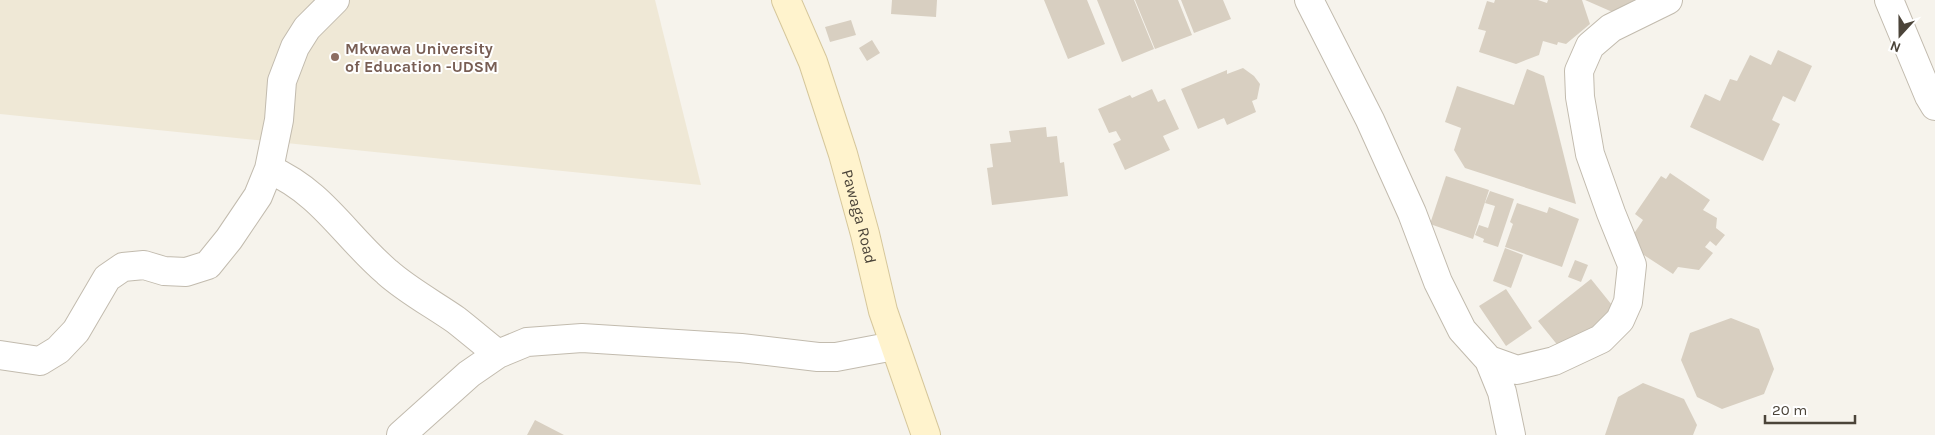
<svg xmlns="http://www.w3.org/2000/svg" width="1935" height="435" font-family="Karla,sans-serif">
<rect width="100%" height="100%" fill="#f6f3ec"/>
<path fill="#efe8d6" d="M0 0H655L701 185 0 114Z"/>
<path fill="#d8cfc1" d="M892 0H937L936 17 891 14Z
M1044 0H1087L1105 44 1068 59Z
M1097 0H1134L1154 49 1122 62Z
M1135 0H1178L1192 35 1155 49Z
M1181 0H1223L1231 19 1194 33Z
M1495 0H1538L1547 3 1548 0H1582L1590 24 1566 44 1558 42 1557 45 1543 41 1539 55 1516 64 1479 52 1486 31 1478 29 1487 1 1494 3Z
M1585 0H1634L1630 10 1617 14Z
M851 20 856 35 830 42 825 27Z
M872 40 880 53 867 61 859 48Z
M1778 50 1812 66 1795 102 1783 96 1772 120 1780 124 1763 161 1690 127 1705 94 1720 101 1730 79 1737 81 1750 55 1771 65Z
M1243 68 1254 76 1260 84 1257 99 1252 101 1256 112 1227 125 1224 118 1198 129 1181 89 1227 70V74Z
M1527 69 1544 76 1576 204 1465 168 1454 150 1461 128 1445 122 1457 86 1514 105Z
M1152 89 1158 102 1165 99 1179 129 1163 136 1170 150 1125 170 1113 144 1121 140 1116 131 1109 133 1098 109 1130 95 1132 98Z
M1046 127 1047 137 1057 136 1060 163 1064 162 1068 196 992 205 987 168 993 167 990 144 1011 142 1009 131Z
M1670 173 1710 200 1703 210 1717 218 1716 228 1725 235 1716 246 1710 241 1705 247 1713 253 1699 270 1678 267 1673 274 1627 244 1643 220 1635 214 1661 176 1666 179Z
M1446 176 1489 190 1473 239 1430 224Z
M1490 191 1514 199 1498 247 1483 242 1484 239 1475 235 1479 225 1488 228 1495 206 1485 203Z
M1517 203 1547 213 1549 207 1579 219 1562 267 1505 247 1513 224 1510 222Z
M1505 248 1523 255 1511 288 1493 281Z
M1575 260 1588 265 1581 282 1568 277Z
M1591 279 1620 315 1568 358 1538 321Z
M1506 289 1532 328 1506 346 1479 306Z
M1731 318 1759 329 1774 369 1764 394 1722 409 1697 397 1681 360 1690 333Z
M1643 383 1684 399 1697 425 1693 435H1605L1618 397Z
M535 420 564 435H527Z"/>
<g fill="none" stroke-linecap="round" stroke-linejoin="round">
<g stroke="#c2bbae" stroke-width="30">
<path id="street" d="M1309 0 1370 120 1412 213 1438 282 1462 330 1489 360 1517 370 1554 361 1601 339 1620 320 1628 302 1632 265 1611 213 1590 154 1580 97 1579 71 1590 46 1611 28 1668 0
M1889 0 1929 96 1935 106
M269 169C323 193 344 235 387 272 407 290 433 304 456 320 470 331 484 343 498 354
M0 355 40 361 58 350 76 331 107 278 123 267 144 265 164 271 186 272 208 265 229 239 258 196 269 169 279 120 282 81 295 47 307 28 335 0
M1489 360 1502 392 1511 435
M401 435 469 374 498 354 527 342 582 338 741 348 818 357H836L894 346"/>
</g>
<g stroke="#d6c79b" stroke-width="30">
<g id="secondary">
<path id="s1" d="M786 0 813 62 843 154 865 234 883 311 926 435"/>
</g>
</g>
<use href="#street" stroke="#fff" stroke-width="28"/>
<use href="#secondary" stroke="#fff3cd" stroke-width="28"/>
</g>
<circle fill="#8d6e63" stroke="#fff" stroke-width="2" cx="335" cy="57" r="5"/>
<g text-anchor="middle" stroke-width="4" stroke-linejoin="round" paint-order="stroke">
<g font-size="16" font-weight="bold" fill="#785e54" stroke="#fff" text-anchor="start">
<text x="345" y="54">Mkwawa University<tspan x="345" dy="18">of Education -UDSM</tspan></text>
</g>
<g font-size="16" fill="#4b4439" stroke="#fff">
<text dy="6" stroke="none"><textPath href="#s1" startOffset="229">Pawaga Road</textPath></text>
</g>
</g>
<g transform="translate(1900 35) rotate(201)" stroke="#ffffff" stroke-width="4" paint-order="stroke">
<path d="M0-4L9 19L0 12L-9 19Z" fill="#4b4439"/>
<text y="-8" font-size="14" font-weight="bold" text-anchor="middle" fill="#4b4439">N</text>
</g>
<path d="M1765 415v8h90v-8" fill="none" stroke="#4b4439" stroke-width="2.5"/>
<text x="1772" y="415" font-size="15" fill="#4b4439" stroke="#ffffff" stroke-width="4" paint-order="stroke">20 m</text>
</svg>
